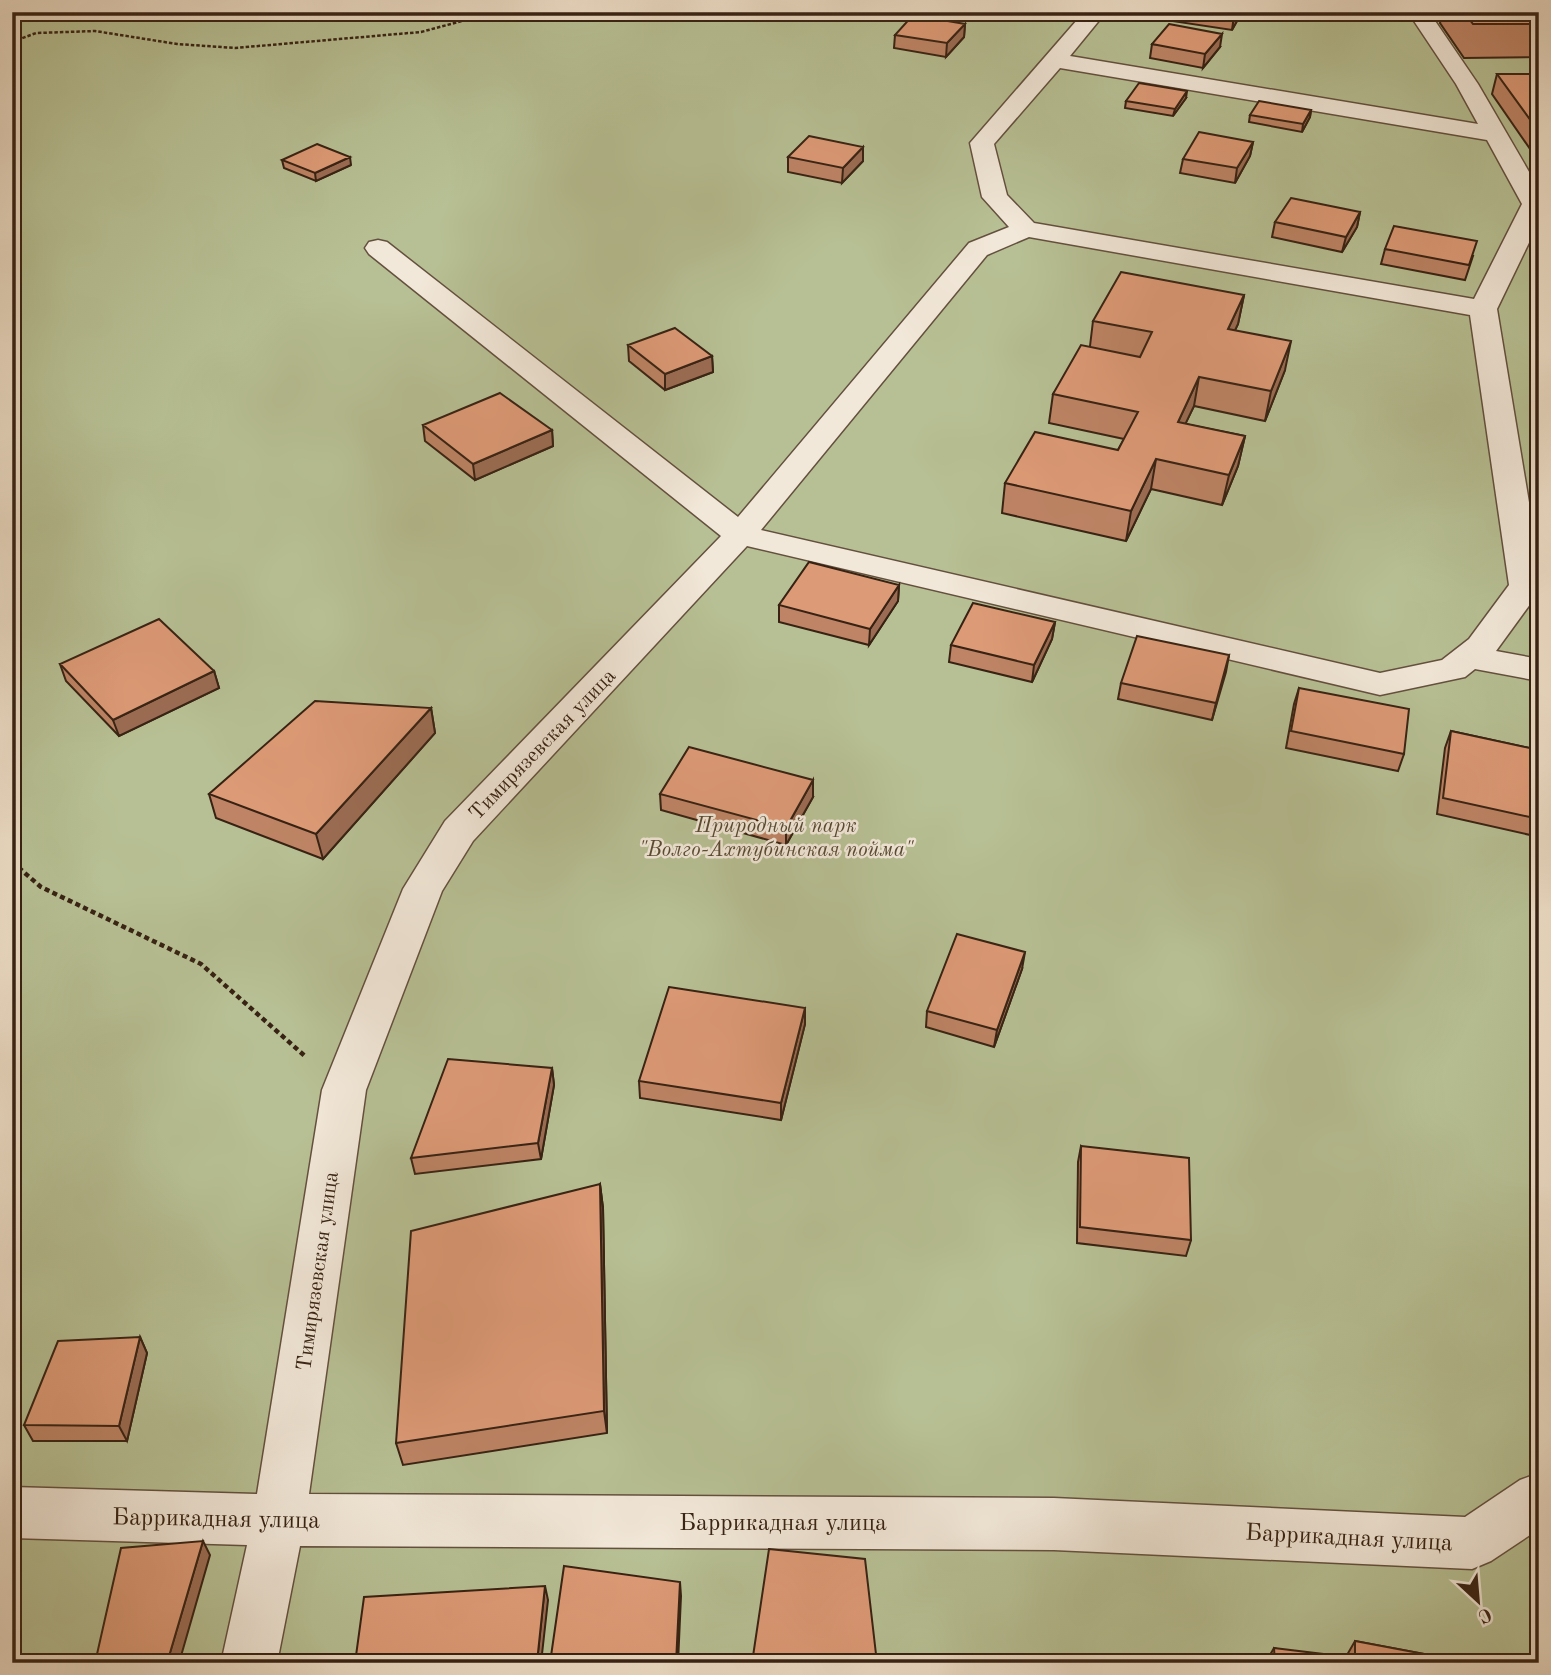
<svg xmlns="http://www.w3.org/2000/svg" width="1551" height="1675" font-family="'Old Standard TT',serif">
<rect width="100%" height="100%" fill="#ebdbc4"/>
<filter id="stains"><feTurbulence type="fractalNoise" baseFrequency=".00286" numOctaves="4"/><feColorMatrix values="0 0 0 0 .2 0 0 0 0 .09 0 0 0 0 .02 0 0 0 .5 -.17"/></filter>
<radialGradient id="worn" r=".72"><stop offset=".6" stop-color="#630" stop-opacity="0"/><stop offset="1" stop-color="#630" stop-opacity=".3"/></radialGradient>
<path fill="#b7c094" stroke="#777154" stroke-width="2" d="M12 12H1539V1663H12Z"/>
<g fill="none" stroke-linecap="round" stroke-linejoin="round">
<g stroke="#64503f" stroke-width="3">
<path id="minor" d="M1084 12H1106L1070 56 1478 124 1456 84 1408 12H1429L1478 84 1539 189V222L1497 309 1539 563V592L1496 651 1539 659V681L1475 669 1465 677 1380 695 747 546 473 841 442 891 366 1090 309 1494 1054 1498 1465 1517 1520 1480 1539 1473V1529L1491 1561 1472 1569 1054 1550 300 1546 277 1663H221L247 1545 12 1538V1487L257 1494 322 1090 403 889 445 821 721 536 369 254 365 248 369 242 378 240 387 242 738 517 969 243 1009 227 982 197 970 143ZM1060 68 1487 140 1522 204 1474 299 1034 223 1007 195 994 144ZM1029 237 1470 315 1509 585 1469 639 1442 660 1380 673 761 530 987 255Z"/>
</g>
<path stroke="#372213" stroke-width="2.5" stroke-dasharray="3.5 2" stroke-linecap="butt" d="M12 42 36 33 95 31 177 44 235 48 421 32 477 17 480 12"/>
<path stroke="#372213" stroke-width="4.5" stroke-dasharray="5 3.5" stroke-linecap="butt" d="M12 862 41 887 201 964 306 1057"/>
<use href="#minor" fill="#f2e8d9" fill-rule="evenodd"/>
</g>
<path fill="#be8465" stroke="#372213" stroke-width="2" d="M1173 12H1242L1232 30 1172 21Z
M1443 12H1539V57L1464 58 1440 23Z
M965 24 964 37 946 57 894 48 895 35Z
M1152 44 1220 47 1203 68 1150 58Z
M1497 74H1539V162L1492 94Z
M1186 98 1173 116 1125 108 1126 101Z
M1311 110 1310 117 1302 132 1249 122 1250 115Z
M1253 142 1250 156 1235 183 1180 173 1183 159Z
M863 147V161L842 183 788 172V157Z
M282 160 351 165 316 181 284 168Z
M1360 212 1357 227 1342 252 1272 237 1275 222Z
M1385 249 1473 256 1465 280 1381 264Z
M1244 295 1238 324 1235 330 1285 370 1265 421 1194 406 1185 424 1245 436 1238 466 1222 505 1151 489 1126 541 1002 513 1005 483 1118 450 1124 439 1049 423 1053 394 1090 346 1093 321Z
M628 345 712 356 713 372 665 390 629 361Z
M423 425 552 430 553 446 475 480 425 441Z
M899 585 898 601 869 645 779 622V605Z
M1055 622 1052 639 1032 682 949 662 951 645Z
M1229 655 1212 720 1118 699 1121 683Z
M60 664 214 671 219 688 119 736 66 681Z
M1299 688 1404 754 1398 771 1286 748 1294 704Z
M431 708 435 733 323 859 216 818 209 794Z
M1451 731 1539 750V837L1437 814 1445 748Z
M660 794 813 797 786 845 661 810Z
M1022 969 994 1047 926 1027 927 1011Z
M805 1008V1024L781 1120 640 1098 639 1081Z
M552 1068 554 1085 541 1159 415 1174 411 1158Z
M1081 1146 1191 1240 1186 1256 1077 1243 1078 1162Z
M600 1184 603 1208 607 1433 403 1465 396 1443Z
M140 1337 147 1353 127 1441H33L24 1425Z
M1355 1641 1472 1663H1347V1655Z
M1274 1648 1324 1663H1271L1270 1655Z"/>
<path fill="#9b6c53" stroke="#372213" stroke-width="2" d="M1237 12H1242L1232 30 1234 16Z
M965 24 964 37 946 57 947 43Z
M1222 34 1220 47 1203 68 1205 54Z
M1187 91 1186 98 1173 116 1175 109Z
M1311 110 1310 117 1302 132 1303 124Z
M1253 142 1250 156 1235 183 1237 168Z
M863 147V161L842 183 843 168Z
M350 157 351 165 316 181 315 173Z
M1360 212 1357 227 1342 252 1346 237Z
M1244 295 1238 324 1222 358 1228 329Z
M1291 341 1285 370 1265 421 1271 391Z
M712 356 713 372 665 390V374Z
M1199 377 1194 406 1172 452 1178 422Z
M552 430 553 446 475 480 473 464Z
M1245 436 1238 466 1222 505 1229 475Z
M1156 459 1151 489 1126 541 1131 511Z
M899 585 898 601 869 645 870 629Z
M1055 622 1052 639 1032 682 1034 665Z
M1229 655 1226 672 1212 720 1216 703Z
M214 671 219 688 119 736 113 720Z
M431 708 435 733 323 859 316 834Z
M813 780V797L786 845V828Z
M1025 952 1022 969 994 1047 997 1030Z
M805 1008V1024L781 1120V1103Z
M552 1068 554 1085 541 1159 538 1143Z
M600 1184 603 1208 607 1433 604 1411Z
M140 1337 147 1353 127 1441 119 1426Z
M203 1541 210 1555 179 1663H167Z
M680 1582 681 1596 678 1663H676Z
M545 1586 548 1600 541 1663H537Z"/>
<path fill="#dd9a76" stroke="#372213" stroke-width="2" d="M1207 12H1237L1234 16Z
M1464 12H1539V24H1473Z
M913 15 965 24 947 43 895 35Z
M1169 24 1222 34 1205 54 1152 44Z
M1497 74H1539V132Z
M1139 83 1187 91 1175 109 1126 101Z
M1259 101 1311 110 1303 124 1250 115Z
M1199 132 1253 142 1237 168 1183 159Z
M809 136 863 147 843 168 788 157Z
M317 144 350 157 315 173 282 160Z
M1291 198 1360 212 1346 237 1275 222Z
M1394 226 1477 241 1469 265 1385 249Z
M1121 272 1244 295 1228 329 1291 341 1271 391 1199 377 1178 422 1245 436 1229 475 1156 459 1131 511 1005 483 1035 432 1118 450 1138 412 1053 394 1081 345 1140 357 1152 332 1093 321Z
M675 328 712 356 665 374 628 345Z
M500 393 552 430 473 464 423 425Z
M809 562 899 585 870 629 779 605Z
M973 603 1055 622 1034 665 951 645Z
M159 619 214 671 113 720 60 664Z
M1137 636 1229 655 1216 703 1121 683Z
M1299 688 1409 709 1404 754 1291 731Z
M315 701 431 708 316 834 209 794Z
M1451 731 1539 750V819L1443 798Z
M689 747 813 780 786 828 660 794Z
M957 934 1025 952 997 1030 927 1011Z
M669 987 805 1008 781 1103 639 1081Z
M448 1059 552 1068 538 1143 411 1158Z
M1081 1146 1189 1158 1191 1240 1080 1227Z
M600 1184 604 1411 396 1443 411 1231Z
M140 1337 119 1426 24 1425 58 1341Z
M203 1541 167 1663H95L121 1548Z
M769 1549 865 1559 877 1663H752Z
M564 1566 680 1582 676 1663H550Z
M545 1586 537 1662 355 1663 364 1597Z
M1355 1641 1472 1663H1355Z
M1274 1648 1323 1654 1324 1663H1275Z"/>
<g text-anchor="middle" stroke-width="5" stroke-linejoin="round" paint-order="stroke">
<g font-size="21" fill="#372213" stroke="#f2e8d9">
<text transform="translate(542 744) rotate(-46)" y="7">Тимирязевская улица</text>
<text transform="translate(317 1271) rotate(-82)" y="7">Тимирязевская улица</text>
</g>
<g font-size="21" font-style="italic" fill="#574a33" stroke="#f2e8d9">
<text x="776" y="832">Природный парк<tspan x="776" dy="24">"Волго-Ахтубинская пойма"</tspan></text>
</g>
<g font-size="24" fill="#372213" stroke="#f2e8d9">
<text transform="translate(216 1518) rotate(1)" y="8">Баррикадная улица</text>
<text x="783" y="1530">Баррикадная улица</text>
<text transform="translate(1349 1537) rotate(3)" y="8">Баррикадная улица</text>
</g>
</g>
<rect width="1551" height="1675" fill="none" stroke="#ebdbc4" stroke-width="42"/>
<rect x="14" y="14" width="1523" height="1647" fill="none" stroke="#372213" stroke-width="3.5"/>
<rect x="21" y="21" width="1509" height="1633" fill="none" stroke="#372213" stroke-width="2"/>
<g transform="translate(1478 1601) rotate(154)" stroke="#f2e8d9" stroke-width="5" paint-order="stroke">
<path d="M0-5L12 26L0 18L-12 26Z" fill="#372213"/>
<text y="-10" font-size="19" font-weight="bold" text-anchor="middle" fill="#372213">С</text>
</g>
<rect width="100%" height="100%" filter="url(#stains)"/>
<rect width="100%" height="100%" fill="url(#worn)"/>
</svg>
